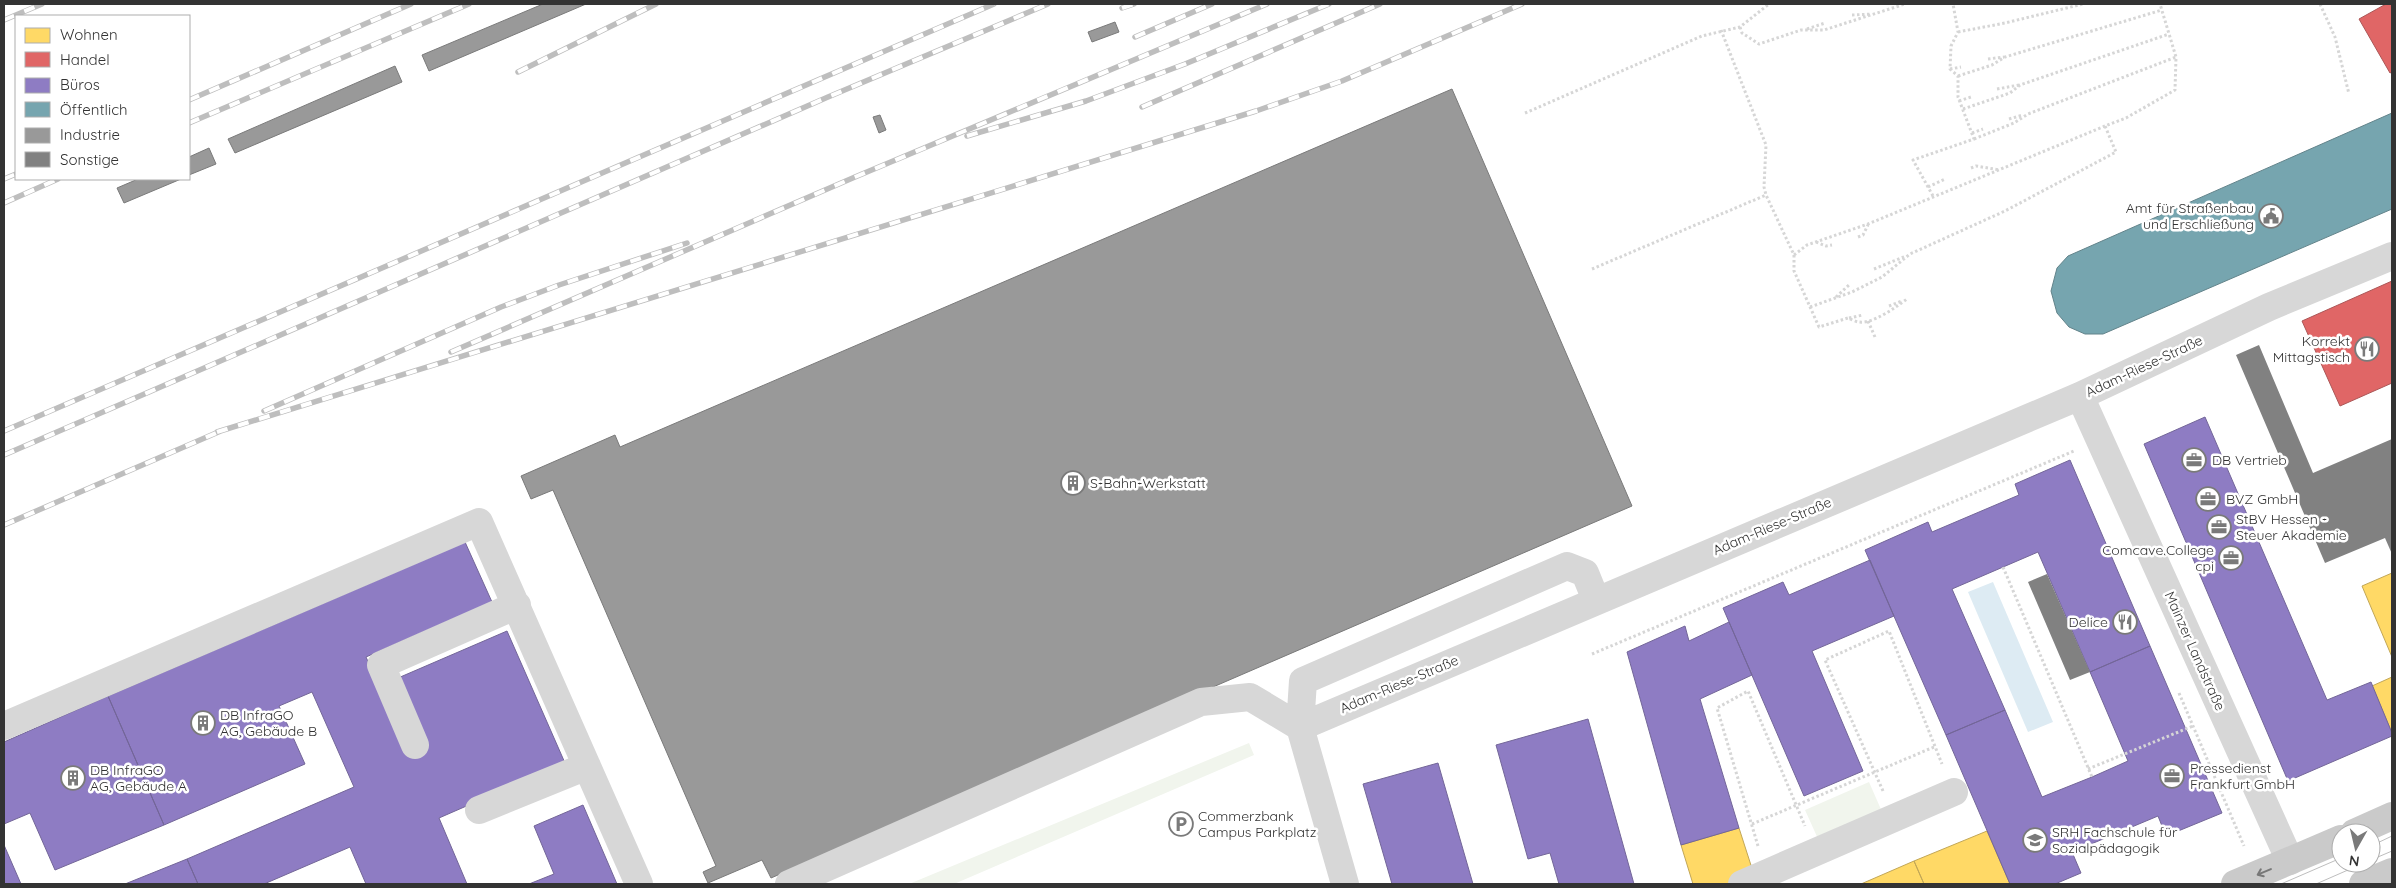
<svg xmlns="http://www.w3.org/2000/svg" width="2396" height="888" font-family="Quicksand,sans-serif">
<rect width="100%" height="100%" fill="#fff"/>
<path fill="#f1f5ed" d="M1249 743 1254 755 954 884H909Z
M1869 782 1883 814 1819 841 1805 810Z"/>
<path fill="#ddebf3" d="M1993 582 2053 722 2028 732 1968 592Z"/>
<path fill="#ffd966" stroke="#c2a757" d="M2392 573V657L2362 586Z
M2392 677V733L2372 686Z
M1739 828 1757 884H1693L1681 845Z
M1987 831 2010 884H1924L1914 861Z
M1914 861 1924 884H1861Z"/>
<path fill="#e06666" stroke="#ac5757" d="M2386 4H2392V72L2390 73 2359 19Z
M2392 281V383L2340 406 2302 321Z"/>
<path fill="#8e7cc3" stroke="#736698" d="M2205 417 2327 700 2371 682 2392 733V736L2288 781 2144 444Z
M2070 460 2150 646 2090 672 2038 552 1952 589 2005 710 1946 735 1865 550 1928 522 1932 532 2019 495 2015 484Z
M465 542 492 602 366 657 407 750 398 678 507 631 565 763 439 818 467 884H366L350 847 264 884H198L187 859 354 787 312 692 279 706 305 764 164 825 108 696Z
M1870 560 1894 616 1812 651 1863 771 1804 796 1723 608 1783 582 1789 595Z
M1729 622 1752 675 1700 699 1739 828 1681 845 1627 652 1685 626 1689 641Z
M2150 646 2222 813 2166 836 2158 816 2072 852 2081 873 2055 884H2010L1946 735 2005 710 2042 797 2092 777 2128 761 2090 672Z
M108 696 164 825 55 870 30 813 4 824V742Z
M1588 719 1634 884H1559L1550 853 1528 859 1496 745Z
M1438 763 1473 884H1392L1363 784Z
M583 805 617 884H529L554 874 534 826Z
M4 845 21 884H4Z
M187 859 198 884H125Z"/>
<path fill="#76a5af" stroke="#62838a" d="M2392 113V209L2103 334H2085L2069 327 2057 313 2051 291 2057 268 2068 256Z"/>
<path fill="#999" stroke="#7a7a7a" d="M543 4H586L429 71 422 55Z
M1115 22 1119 32 1092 42 1088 32Z
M395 66 402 82 235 153 228 139Z
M1452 89 1632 506 771 878 762 860 708 883 703 872 716 866 553 490 531 499 521 476 615 435 620 447Z
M880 115 886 130 879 133 873 117Z
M209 148 216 164 189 175V157Z
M138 179H181L124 203 117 188Z"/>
<path fill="#818181" d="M2259 345 2313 473 2392 439V554L2385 538 2325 563 2236 355Z
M2047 574 2090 672 2070 680 2028 582Z"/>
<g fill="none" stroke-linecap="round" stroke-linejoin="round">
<path stroke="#d6d6d6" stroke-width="3" stroke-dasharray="2.5 2.5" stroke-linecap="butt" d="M2320 4 2335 37 2349 94
M1852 15 1872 14
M1740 27 1742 33 1759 44 1801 30H1824L1905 4
M1807 29 1825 23
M1721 30 1766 145 1764 187 1766 195 1794 255V271L1819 327 1848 318C1851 319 1856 322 1859 322 1873 324 1896 307 1907 299
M1958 32 2005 23 2083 4
M1988 59 2004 57
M1950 69 1961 67
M1958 76 1992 65 2005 57 2162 10
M1997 89 2019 85
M1959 101 1971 97
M1963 109 2010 93 2020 85 2169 34
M1525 113 1702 36 1740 27 1769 4
M2009 119 2023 115
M1972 133 1983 129
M1974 139 2014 123 2028 114 2176 57
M1971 168 1976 166 2000 170
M1928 187 1945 179
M1933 196 1913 160 1974 139 1958 97V76L1950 69 1951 46 1958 32 1953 4
M1858 237 1863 235 1868 225
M1816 242 1826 246 1832 245
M1794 255 1807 245 1868 224 2105 126
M1592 269 1766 195
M1874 269 1906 256
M1836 297 1850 284
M1889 306 1902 301
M1810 307 1852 292 1882 277 1910 254 2005 211 2116 152 2105 126 2126 118 2175 90 2176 57 2160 4
M1849 318 1863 315
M1868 321 1875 337
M2003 567 2092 777
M1592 654 2074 451
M2179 693 2244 846
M2088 769 2193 726
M1883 791 1825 660 1889 631 1942 764
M1752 824 1934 747
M1758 846 1717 708 1748 691 1805 826"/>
<path stroke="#d7d7d7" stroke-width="28" d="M2080 396 2290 861
M4 726 479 522 639 884
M1300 727 2080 396 2269 307 2392 256
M415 745 381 665 517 605
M479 810 587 766
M789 884 1201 702 1250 697 1300 727
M1345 884 1300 727 1303 681 1567 566 1585 573 1596 600
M1742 884 1954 792"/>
<path stroke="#cacaca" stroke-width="28" d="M2354 833 2392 816
M2235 884 2341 839
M2363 884 2392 872"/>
<path stroke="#bebebe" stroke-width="1" d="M2371 846 2392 836
M2371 860 2392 851
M2281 884 2341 858
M2316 884 2364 863"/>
<g stroke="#bebebe" stroke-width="5.5">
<path id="rail" d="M1122 8 1134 4
M4 20 42 4
M1135 37 1212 4
M518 72 656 4
M189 100 411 4
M1142 107 1380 4
M189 123 469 4
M967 136 1086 101 1185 64 1329 4
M4 179 16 174
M4 203 58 179
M451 352 855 177 1267 4
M264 411 501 307 559 285 687 243
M4 431 994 4
M217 432 1256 111 1342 81 1522 4
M4 455 828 97 1048 4
M4 525 223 430"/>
</g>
<use href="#rail" stroke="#fff" stroke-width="4" stroke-dasharray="11" stroke-linecap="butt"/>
</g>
<defs><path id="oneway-shaft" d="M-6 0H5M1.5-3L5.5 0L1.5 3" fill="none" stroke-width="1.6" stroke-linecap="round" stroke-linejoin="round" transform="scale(1.25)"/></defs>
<use stroke="#777" href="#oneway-shaft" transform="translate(2264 872) rotate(157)"/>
<defs>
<g id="civic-ring" transform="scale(1.25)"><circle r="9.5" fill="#fff" stroke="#7a7a7a" stroke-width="1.5"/><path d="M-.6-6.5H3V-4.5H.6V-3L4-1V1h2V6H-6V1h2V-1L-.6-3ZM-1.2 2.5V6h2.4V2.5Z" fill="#7a7a7a"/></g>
<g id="restaurant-ring" transform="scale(1.25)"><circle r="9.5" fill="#fff" stroke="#7a7a7a" stroke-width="1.5"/><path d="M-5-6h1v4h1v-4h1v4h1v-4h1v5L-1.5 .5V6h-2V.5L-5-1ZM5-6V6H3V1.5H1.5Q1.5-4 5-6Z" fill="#7a7a7a"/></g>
<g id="office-ring" transform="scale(1.25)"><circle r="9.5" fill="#fff" stroke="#7a7a7a" stroke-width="1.5"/><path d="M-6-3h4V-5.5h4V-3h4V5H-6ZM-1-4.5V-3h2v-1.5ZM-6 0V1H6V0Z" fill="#7a7a7a"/></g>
<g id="building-ring" transform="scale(1.25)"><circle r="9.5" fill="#fff" stroke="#7a7a7a" stroke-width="1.5"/><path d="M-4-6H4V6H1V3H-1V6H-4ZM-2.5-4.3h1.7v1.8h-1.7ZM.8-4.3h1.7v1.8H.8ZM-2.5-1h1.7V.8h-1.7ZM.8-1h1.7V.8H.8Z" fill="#7a7a7a"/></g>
<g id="parking-ring" transform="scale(1.25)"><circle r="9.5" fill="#fff" stroke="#7a7a7a" stroke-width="1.5"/><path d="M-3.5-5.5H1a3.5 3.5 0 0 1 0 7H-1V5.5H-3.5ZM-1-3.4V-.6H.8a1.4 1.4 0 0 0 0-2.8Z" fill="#7a7a7a"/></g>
<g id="school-ring" transform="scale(1.25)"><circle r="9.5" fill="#fff" stroke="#7a7a7a" stroke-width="1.5"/><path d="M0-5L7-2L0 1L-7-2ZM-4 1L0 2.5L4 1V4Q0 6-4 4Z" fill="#7a7a7a"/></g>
</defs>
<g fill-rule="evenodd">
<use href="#civic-ring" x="2271" y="216"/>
<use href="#restaurant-ring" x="2367" y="349"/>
<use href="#office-ring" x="2194" y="460"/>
<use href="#building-ring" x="1073" y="483"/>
<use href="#office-ring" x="2208" y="499"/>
<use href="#office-ring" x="2219" y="527"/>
<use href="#office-ring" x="2231" y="558"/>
<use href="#restaurant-ring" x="2125" y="622"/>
<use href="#building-ring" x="203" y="723"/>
<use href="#office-ring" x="2172" y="776"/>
<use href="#building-ring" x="73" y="778"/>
<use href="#parking-ring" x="1181" y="824"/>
<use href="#school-ring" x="2035" y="840"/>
</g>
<g text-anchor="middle" stroke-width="5" stroke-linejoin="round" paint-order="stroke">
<g font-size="14" fill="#333" stroke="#fff" text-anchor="start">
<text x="2254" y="213" text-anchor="end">Amt für Straßenbau<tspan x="2254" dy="16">und Erschließung</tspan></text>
<text x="2350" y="346" text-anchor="end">Korrekt<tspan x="2350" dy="16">Mittagstisch</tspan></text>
<text x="2212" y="465">DB Vertrieb</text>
<text x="1090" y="488">S-Bahn-Werkstatt</text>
<text x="2226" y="504">BVZ GmbH</text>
<text x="2236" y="524">StBV Hessen -<tspan x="2236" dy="16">Steuer Akademie</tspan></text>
<text x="2214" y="555" text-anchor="end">Comcave.College<tspan x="2214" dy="16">cpi</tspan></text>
<text x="2108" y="627" text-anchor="end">Delice</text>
<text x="220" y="720">DB InfraGO<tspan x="220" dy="16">AG, Gebäude B</tspan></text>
<text x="2190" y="773">Pressedienst<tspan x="2190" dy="16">Frankfurt GmbH</tspan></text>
<text x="90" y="775">DB InfraGO<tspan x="90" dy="16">AG, Gebäude A</tspan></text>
<text x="1198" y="821">Commerzbank<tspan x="1198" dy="16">Campus Parkplatz</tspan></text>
<text x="2052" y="837">SRH Fachschule für<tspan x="2052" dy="16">Sozialpädagogik</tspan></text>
</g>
<g font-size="14" fill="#333" stroke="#fff">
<text transform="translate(2144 366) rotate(-25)" y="5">Adam-Riese-Straße</text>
<text transform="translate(1772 526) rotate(-23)" y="5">Adam-Riese-Straße</text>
<text transform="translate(2195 651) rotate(66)" y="5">Mainzer Landstraße</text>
<text transform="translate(1399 684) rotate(-23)" y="5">Adam-Riese-Straße</text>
</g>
</g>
<rect width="2396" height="888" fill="none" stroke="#333333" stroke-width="10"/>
<rect x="15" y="15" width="175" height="165" fill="#ffffff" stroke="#adadad"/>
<rect x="25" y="28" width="25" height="15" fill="#ffd966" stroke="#adadad"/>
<text x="60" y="40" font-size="15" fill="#333333">Wohnen</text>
<rect x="25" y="52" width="25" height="15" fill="#e06666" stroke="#adadad"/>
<text x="60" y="65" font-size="15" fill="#333333">Handel</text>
<rect x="25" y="78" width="25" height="15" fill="#8e7cc3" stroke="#adadad"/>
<text x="60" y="90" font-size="15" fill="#333333">Büros</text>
<rect x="25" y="102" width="25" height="15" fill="#76a5af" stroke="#adadad"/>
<text x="60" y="115" font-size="15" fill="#333333">Öffentlich</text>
<rect x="25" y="128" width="25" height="15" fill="#999999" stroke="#adadad"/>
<text x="60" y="140" font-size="15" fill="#333333">Industrie</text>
<rect x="25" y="152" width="25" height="15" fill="#818181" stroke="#adadad"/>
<text x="60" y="165" font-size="15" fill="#333333">Sonstige</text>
<g transform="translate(2356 848) rotate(188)"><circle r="24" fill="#ffffff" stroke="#adadad"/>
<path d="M0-4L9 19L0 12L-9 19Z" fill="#7a7a7a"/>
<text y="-8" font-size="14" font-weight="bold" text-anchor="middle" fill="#333333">N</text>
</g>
</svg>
